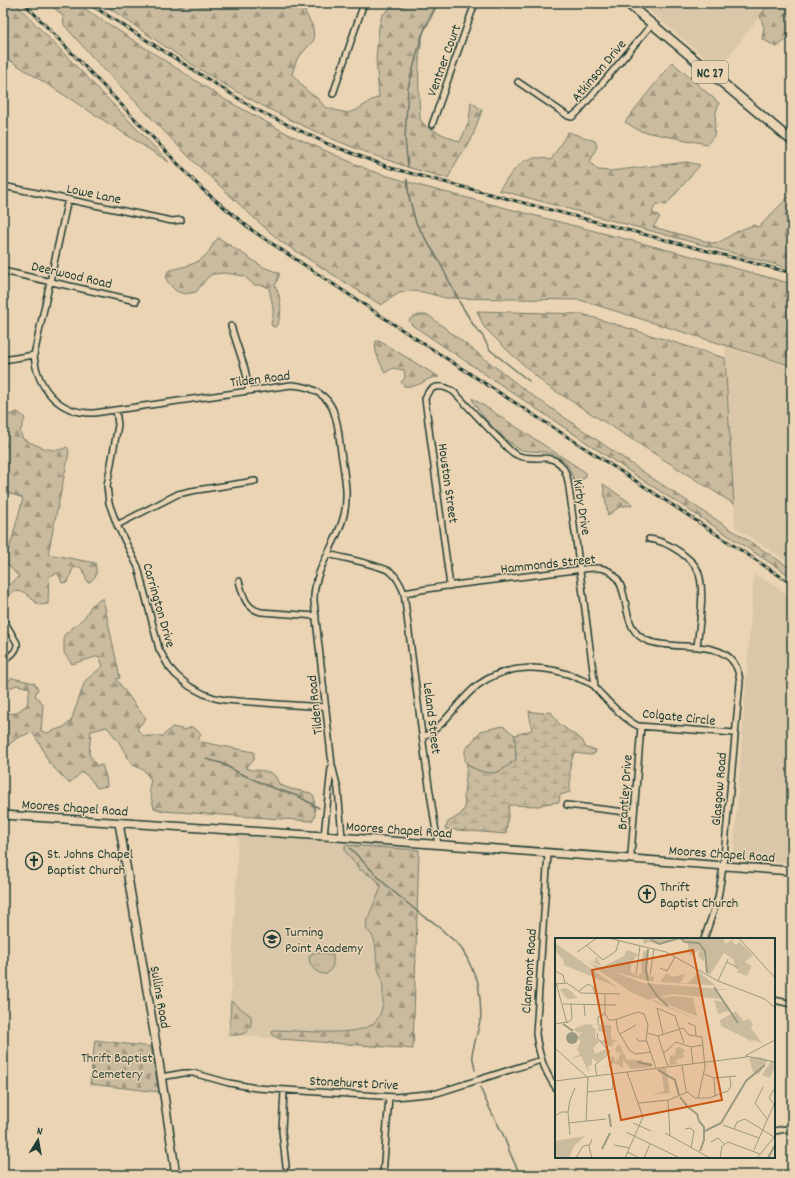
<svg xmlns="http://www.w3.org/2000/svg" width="795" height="1178" font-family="Dekko,sans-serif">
<defs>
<pattern id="forest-firs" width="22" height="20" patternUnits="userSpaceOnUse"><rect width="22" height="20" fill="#cabb9f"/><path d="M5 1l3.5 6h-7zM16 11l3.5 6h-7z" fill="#a39982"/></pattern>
<pattern id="wetland-marsh" width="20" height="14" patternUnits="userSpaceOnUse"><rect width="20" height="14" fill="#cabb9f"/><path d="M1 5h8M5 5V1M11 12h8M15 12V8" fill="none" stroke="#a39982"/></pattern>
<pattern id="cemetery-stones" width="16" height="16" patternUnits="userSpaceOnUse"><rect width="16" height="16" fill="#cabb9f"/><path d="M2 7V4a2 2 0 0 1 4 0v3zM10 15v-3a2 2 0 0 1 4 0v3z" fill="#a39982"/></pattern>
<pattern id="park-tufts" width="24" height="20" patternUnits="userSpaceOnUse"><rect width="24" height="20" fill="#cabb9f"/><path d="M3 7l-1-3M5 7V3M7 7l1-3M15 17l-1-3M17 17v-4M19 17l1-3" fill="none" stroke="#a39982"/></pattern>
</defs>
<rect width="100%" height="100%" fill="#ebd4b4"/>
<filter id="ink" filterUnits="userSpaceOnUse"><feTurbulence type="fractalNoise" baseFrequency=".025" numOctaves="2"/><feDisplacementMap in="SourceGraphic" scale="8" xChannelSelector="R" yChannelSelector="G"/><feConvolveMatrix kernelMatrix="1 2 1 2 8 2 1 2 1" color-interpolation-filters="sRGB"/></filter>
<g filter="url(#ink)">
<path fill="#dac7a9" d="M640 3H757V7L766 8 719 69Z
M725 347 792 368V565L735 527Z
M754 573 792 597V863L733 859Z
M238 835 419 847 413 1049 229 1035Z"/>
<path fill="url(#forest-firs)" stroke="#747c6a" d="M3 3H15L169 162 3 56Z
M49 3H76L224 99 288 134 371 171 425 187 552 220 695 257 792 284V366L580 300 446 298 423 292 410 291 399 293 381 305 280 241 253 217 188 156 96 61 64 25 63 16Z
M102 3H309L305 12 313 27 314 40 297 59 292 74 307 91 317 98 325 107 338 111 348 113 357 110 370 101 379 97 376 58 379 27 382 15 397 3H438C413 35 419 81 420 119L426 127 460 142 469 122 471 102 482 110 472 138 458 159 448 178C432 174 415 170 399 164 345 146 291 122 241 94 193 67 147 34 102 3Z
M766 3H792V32L789 37 777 47 762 39 764 28 760 16 766 8Z
M672 62 719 103 716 112 714 136 707 144 640 131 625 122Z
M568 132 595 141 597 146 590 162 598 170 610 171 687 162 700 165 666 205 656 204 652 213 658 215 660 217 653 227 712 243 720 242 736 232 753 225 759 227 792 193V269L499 190C508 178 519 159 535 158 540 157 546 159 551 160Z
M219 238 263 267 279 273V276L275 286C281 296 284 318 275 327L272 326 271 323C276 312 271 299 269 288L262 285H254L244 276 225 273 213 274 208 277 196 292C179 296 175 292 166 279L168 271C180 267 194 266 204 257 211 252 212 241 219 238Z
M477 311 582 314 725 358 734 504 546 385 506 349 484 327Z
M420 315H428L529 393 658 482 792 569V577L629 471 412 325 409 320 413 317Z
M376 341H378L381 342 439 377C424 377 423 388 404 386L401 382 405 378 404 370 393 368 385 373C381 364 373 351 376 341Z
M472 398 585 472 586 477 576 484C571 477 571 466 563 460 549 449 538 453 522 450 508 446 476 412 472 398Z
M18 412 25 418 20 432 23 439C36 445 54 455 67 447L69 450 68 458 48 554 95 563C97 574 98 576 88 583L83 570 80 567 73 568 68 582 62 583 58 573 49 576 48 604 39 605 24 592 14 591 4 599 3 591 19 577 3 559V549L9 550 23 498 3 491V429L8 415Z
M603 484 632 504V506C622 504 614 510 608 516Z
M103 598 120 678 116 679 139 710 146 718 137 729 144 736H163L172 727 185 730 192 727 198 731 201 735 198 739 201 742 254 752V760L245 768C254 772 267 768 275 776 277 778 278 783 280 785L291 789 311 793 314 796 315 816 312 821 163 811 154 808 149 789 151 780 144 770 131 764 119 742 107 727 91 731 89 754 97 766 102 765 106 777 107 786 97 788 90 778 82 772 69 783 49 763 40 744 32 732 17 738 5 748H3V714L16 713 27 705 30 688 17 685 9 688 4 683 12 678 34 683 38 689 35 695 43 704 41 731 47 733 64 727 71 721 85 681 103 666 99 656 72 664 64 653V635L84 618 92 605Z
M503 726 515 735 516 760C495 776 491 777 467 765L465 761V750L481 731Z
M345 845 419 850 413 1049 280 1039 273 1035 272 1032 274 1030C296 1030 358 1038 374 1023 381 1016 383 1007 383 998 383 988 383 980 379 971 373 956 381 941 366 929L367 920 381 888 376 879 359 869 345 851Z
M231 1001 251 1016C253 1032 244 1036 229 1035Z"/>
<path fill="url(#wetland-marsh)" stroke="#747c6a" d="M529 711 540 713 551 712 559 724 582 740 586 748 596 750 595 753 592 755 574 753 570 766V792L560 795 559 802 544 804 539 806 509 805 506 834 445 829 448 822 460 815 465 808 464 795 467 765C491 777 495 776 516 760L515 735 532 730Z"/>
<path fill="url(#cemetery-stones)" stroke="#747c6a" d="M95 1040 151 1047 159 1092 90 1084Z"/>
<path fill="url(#park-tufts)" stroke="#747c6a" d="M313 953H330L333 955V966L327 974C317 975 309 967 309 956Z"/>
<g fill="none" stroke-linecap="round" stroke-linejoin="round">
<path stroke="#697463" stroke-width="1.5" d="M408 167 405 138 408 88 422 35 438 3
M407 179 409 197 416 223 439 261 460 303 474 326 482 335 490 350 529 381
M206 759 221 763 239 773 270 787 298 796 319 808
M350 848 388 887 424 917 432 921 460 946 467 958 478 982 480 999 481 1017 472 1054 475 1070
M480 1087C486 1103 494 1117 502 1132 508 1147 512 1161 521 1175"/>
<g stroke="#1f3d34" stroke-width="8">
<path id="street" d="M518 82 568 116 572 117 579 111 652 24
M333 94 364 3
M432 125 475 3
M3 186 172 221 181 220
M68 199 34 355C37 388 59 414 94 413L291 385C305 386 317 389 327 400 330 404 333 408 334 413 339 425 339 439 341 452 344 473 349 494 344 515 337 545 313 569 314 601L332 765 338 789 342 837
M3 271 136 301
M231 326 245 369 249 391
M3 360 34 355
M116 410 118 425 107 486 109 503 117 525 138 567 159 649 169 667 176 675 189 686 204 694 215 698 225 700 277 704 326 707
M117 525 178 494 191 491 255 481
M649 539C661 540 670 545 680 552 686 557 692 561 696 567 707 585 699 626 697 647
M328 554C342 558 381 565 391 572 398 578 401 585 404 593L426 766 438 845
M239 581C243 595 245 608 261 612L316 616
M450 586 425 399C429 384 443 384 454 392 470 408 484 425 501 441 506 446 511 453 517 455 531 462 546 453 559 463 568 471 568 483 570 495L595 686
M404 593C445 585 486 581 527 576 543 574 559 572 575 570 582 569 589 568 596 568 602 568 609 570 613 574 632 591 619 630 648 641 679 653 736 633 740 682L723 867 718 898 704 939
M3 619 17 643C18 652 9 656 3 661
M423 737C446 726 458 700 478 685 508 663 547 664 580 679 584 681 589 682 593 685 596 687 598 692 601 694 611 705 624 719 638 726L735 733
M567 805 634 813
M324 836 331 768
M548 853 536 1034C539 1055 544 1071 556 1088
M632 859 631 854 641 726
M774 1000 792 1004
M161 1077 184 1073H193L229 1083 256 1088 395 1097 437 1093 541 1060
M284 1090 282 1131 286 1166
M774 1131 792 1128
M383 1175 389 1097"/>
</g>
<g stroke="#1f3d34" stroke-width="10">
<path id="secondary" d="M3 815 324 836 792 871
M119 823 159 1062 176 1175"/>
</g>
<g stroke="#1f3d34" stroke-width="11">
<path id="primary" d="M627 3 792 141"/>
</g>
<use href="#street" stroke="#ebd4b4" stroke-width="5"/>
<use href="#secondary" stroke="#ebd4b4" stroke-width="7"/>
<use href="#primary" stroke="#ebd4b4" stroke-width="8"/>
<g stroke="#1f3d34" stroke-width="3">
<path id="rail" d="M24 3 202 189 253 231 404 331 645 487 792 584
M88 3 255 109 328 144 391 168 417 175 792 273"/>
</g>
<use href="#rail" stroke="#ebd4b4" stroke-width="1.5" stroke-dasharray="4.5" stroke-linecap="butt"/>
</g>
</g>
<defs>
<g id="church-ring" transform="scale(0.9)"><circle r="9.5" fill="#ebd4b4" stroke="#1f3d34" stroke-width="1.5"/><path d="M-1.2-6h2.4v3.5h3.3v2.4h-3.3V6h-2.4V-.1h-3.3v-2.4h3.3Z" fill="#1f3d34"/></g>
<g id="school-ring" transform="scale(0.9)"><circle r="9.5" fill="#ebd4b4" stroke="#1f3d34" stroke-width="1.5"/><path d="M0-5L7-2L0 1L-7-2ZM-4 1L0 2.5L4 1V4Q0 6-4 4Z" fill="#1f3d34"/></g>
</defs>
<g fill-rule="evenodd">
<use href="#church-ring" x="34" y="861"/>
<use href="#church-ring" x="647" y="894"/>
<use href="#school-ring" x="272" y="939"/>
</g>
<g text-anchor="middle" stroke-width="3" stroke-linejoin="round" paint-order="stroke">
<rect fill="#ebd4b4" stroke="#5c6a5a" stroke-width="1" x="692" y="61" width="36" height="22" rx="3"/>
<g font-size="13" font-weight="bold" fill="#1f3d34">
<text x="710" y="77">NC 27</text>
</g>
<g font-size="14" fill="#1f3d34" stroke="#ebd4b4">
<text transform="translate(443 60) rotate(-70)" y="5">Ventner Court</text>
<text transform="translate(598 70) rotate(-50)" y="5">Atkinson Drive</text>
<text transform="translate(94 193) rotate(12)" y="5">Lowe Lane</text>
<text transform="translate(72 274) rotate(13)" y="5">Deerwood Road</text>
<text transform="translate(260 378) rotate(-7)" y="5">Tilden Road</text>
<text transform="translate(449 483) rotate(82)" y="5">Houston Street</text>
<text transform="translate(583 507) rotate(81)" y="5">Kirby Drive</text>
<text transform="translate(548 563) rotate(-6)" y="5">Hammonds Street</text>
<text transform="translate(160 605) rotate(74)" y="5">Carrington Drive</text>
<text transform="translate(314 705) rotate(-96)" y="5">Tilden Road</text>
<text transform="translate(679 716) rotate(6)" y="5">Colgate Circle</text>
<text transform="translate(433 718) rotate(83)" y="5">Leland Street</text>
<text transform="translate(718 789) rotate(-85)" y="5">Glasgow Road</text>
<text transform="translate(624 792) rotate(-86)" y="5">Brantley Drive</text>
<text transform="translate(75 807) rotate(4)" y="5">Moores Chapel Road</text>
<text transform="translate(399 829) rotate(4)" y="5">Moores Chapel Road</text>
<text transform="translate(722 853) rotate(4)" y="5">Moores Chapel Road</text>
<text transform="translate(528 971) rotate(-86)" y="5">Claremont Road</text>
<text transform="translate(161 997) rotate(80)" y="5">Sullins Road</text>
<text transform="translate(354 1082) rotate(3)" y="5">Stonehurst Drive</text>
</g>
<g font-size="14" fill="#1f3d34" stroke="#ebd4b4" text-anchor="start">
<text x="47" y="858">St. Johns Chapel<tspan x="47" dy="16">Baptist Church</tspan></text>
<text x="660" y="891">Thrift<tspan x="660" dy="16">Baptist Church</tspan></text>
<text x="285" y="936">Turning<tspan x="285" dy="16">Point Academy</tspan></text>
</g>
<g font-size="14" fill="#304a3f" stroke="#ebd4b4">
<text x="117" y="1062">Thrift Baptist<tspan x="117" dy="16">Cemetery</tspan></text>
</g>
</g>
<g transform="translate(555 938)">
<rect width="220" height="220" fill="#ebd4b4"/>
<path d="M87 0H170L168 2 171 6 179 0 177 3 180 7 185 4 198 17 190 24 197 28 192 38 182 34 184 30 179 27 178 21 169 15 155 37 151 35V23L149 17V24L143 18 144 12 135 18 132 4 126 0 105 7 94 4 89 6ZM0 5 27 24 62 49 9 27V23L0 13ZM13 9 36 24 40 23 41 18 47 29 69 18 72 12 83 16 76 26V34L82 38 87 35 86 25 89 13 94 12 91 28 94 38 99 39 101 34 98 44 59 34 35 23ZM32 24 88 45 178 52H160L166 61 118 56 93 62 74 53ZM144 34 160 47 168 48 105 44 112 35 117 39 130 36 125 45H133ZM11 50 16 53 22 60 12 61 5 51ZM118 58 138 60 142 78 116 68 105 60ZM99 62 132 77 172 94 97 63ZM159 62 170 64 175 72 163 76ZM181 73 188 83 194 81 198 86 196 90 207 105 195 101 200 105 166 88 165 82ZM49 84 50 87H56V101L63 103 57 104 58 108H52L53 105 48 106 45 102H51L52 95 43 93 44 86 47 87ZM31 86 38 87 37 89 41 91 40 98 44 104 38 110 40 116 51 111 53 114 42 124 37 120V127L33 128 34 135 26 118 15 122 25 116 22 111 26 103 21 100 27 94 23 95 19 91 5 96ZM64 106 72 122H88L87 124 96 125 97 129 76 131 68 122V130L59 125 56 127 49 130H48L54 127 57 121 55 118 59 119 60 124 63 122 66 114 62 115 60 111ZM205 119 213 122 204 136 198 134 194 120ZM216 123 220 124V128L215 140 207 137ZM111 130 115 155 97 157 109 153 107 136 101 131ZM30 198 19 208 14 220H0V203Z" fill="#cabb9f"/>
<path d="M124 109 131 113 128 114 129 119 121 122 122 126 114 127 115 118 120 117 121 110Z" fill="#cabb9f"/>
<path d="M11 100a6 6 0 1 1 12 0a6 6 0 1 1-12 0Z" fill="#9a9982"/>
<path fill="none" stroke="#9a9982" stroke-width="2" d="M94 0 104 6 125 0 130 4 144 5 150 13 152 35M93 43 91 32 93 11M93 45 103 59 113 68M159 49 183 85M8 86 18 93M82 124 97 127M103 132 120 142 124 157M125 159 133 169 142 176 144 183 149 189V202L145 213M54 176 56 189M150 193 166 185 191 143 210 127M47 211 55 195M213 220 220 207"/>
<path fill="none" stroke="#999881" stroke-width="1" d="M53 0 111 14 163 43 210 61 220 70M184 0 220 40M32 8 48 22 61 13 64 3M22 14 42 0M172 24 183 30 182 31M105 30 112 33 120 19M0 33 8 37 10 45M81 36 85 8M95 37 99 11M0 41 12 85M163 43 173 21M1 46 12 45 26 55 65 56M24 53 33 46 38 49 40 56M50 56V76L54 82H59L83 74 89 76 93 87 91 101 101 130M8 66 61 67M29 66 30 78M61 81 63 93 75 113 81 116 96 114M133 85 140 88 141 97M0 86 13 84 17 81 16 66M43 87V79L50 76M92 95 103 98 128 90 134 97 147 99 150 129 143 160M65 96 81 87M108 96 102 70 120 78 129 105M103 98 113 129M81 100 84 103H92M136 109 138 126M0 110 32 139M109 115 121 104 136 109 148 107M190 118 220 102M191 118 220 124M127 127 131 153 140 160H154L173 153 176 148 175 139M149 136 159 140 181 138M42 138 40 127 55 114 43 101 42 95M159 140 160 158M0 143 192 119M208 149 200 165 212 181M33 154 58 151 57 136M113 162 115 198M84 165 114 162 132 154M219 166 214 160 219 151M0 178 6 174H13M31 183 33 139M13 185 51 181M78 185 96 193M168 187 204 200M130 191 135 190 139 193 136 210M179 191 182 184 190 181 219 199M71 194 125 220M110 195 155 220M15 197 13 174 15 162 20 150M156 204 163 200 169 206M59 207 75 210M199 212 220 164M73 214 84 220M21 220 28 208 34 207M37 220 34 209 37 201M70 220 88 179 72 134M89 220 95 206M165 220 167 208 173 204 205 216M202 220 220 198"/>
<path fill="#ca5512" fill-opacity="0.15" stroke="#ca5512" stroke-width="2" d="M138 12 167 162 66 182 37 32Z"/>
<rect width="220" height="220" fill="none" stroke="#1f3d34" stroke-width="2"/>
</g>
<rect width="795" height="1178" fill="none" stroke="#ebd4b4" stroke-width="16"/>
<rect x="8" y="8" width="779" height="1162" fill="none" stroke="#1f3d34" stroke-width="1.5" filter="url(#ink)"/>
<g transform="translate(38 1140) rotate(11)" stroke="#ebd4b4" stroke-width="3" paint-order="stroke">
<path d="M0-3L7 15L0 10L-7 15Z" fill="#1f3d34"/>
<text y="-6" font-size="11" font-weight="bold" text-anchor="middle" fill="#1f3d34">N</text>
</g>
</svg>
